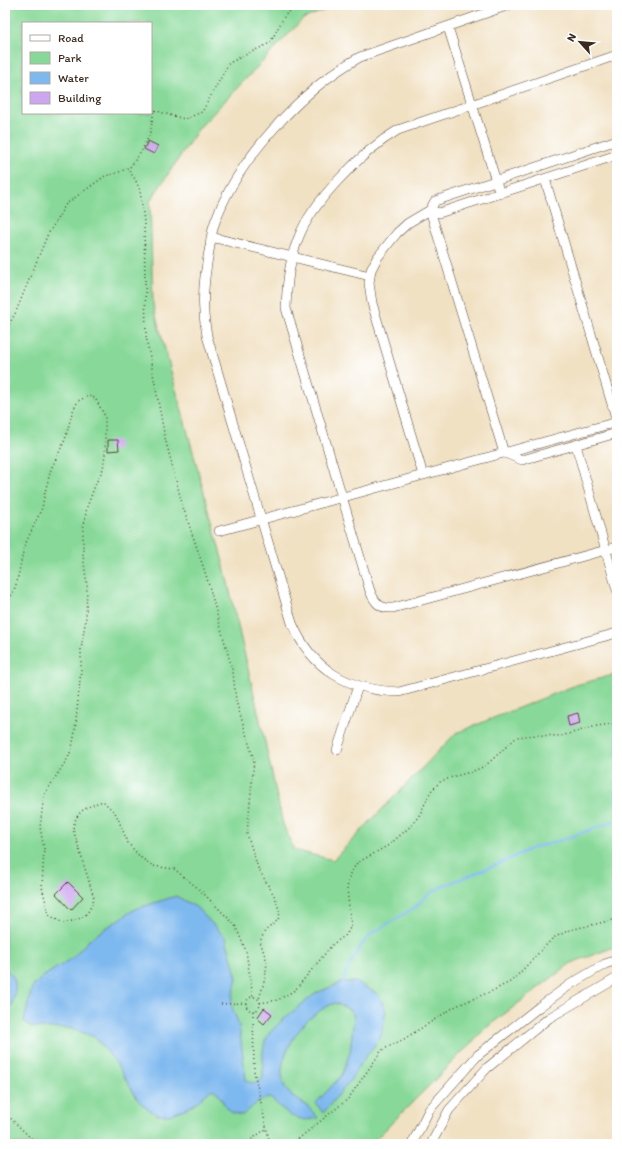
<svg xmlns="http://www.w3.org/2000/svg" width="622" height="1149" font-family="Itim,sans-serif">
<rect width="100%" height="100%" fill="#fff"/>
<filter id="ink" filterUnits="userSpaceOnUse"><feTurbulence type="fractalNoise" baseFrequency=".025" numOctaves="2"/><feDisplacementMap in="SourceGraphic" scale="8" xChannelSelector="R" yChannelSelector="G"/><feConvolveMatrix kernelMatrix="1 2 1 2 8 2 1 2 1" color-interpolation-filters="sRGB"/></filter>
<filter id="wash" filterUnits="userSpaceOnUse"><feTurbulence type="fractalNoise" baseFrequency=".012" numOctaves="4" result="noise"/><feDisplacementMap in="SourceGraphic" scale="16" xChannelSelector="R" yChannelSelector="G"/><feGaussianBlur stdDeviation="0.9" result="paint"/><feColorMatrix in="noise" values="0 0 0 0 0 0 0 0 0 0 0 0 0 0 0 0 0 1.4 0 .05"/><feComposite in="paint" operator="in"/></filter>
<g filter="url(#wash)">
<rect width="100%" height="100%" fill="#f1e1c3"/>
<path fill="#88d999" stroke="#62825c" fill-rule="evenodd" d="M5 5H338L303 19 199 128 150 201 153 305 224 566 263 733 283 824 294 850 333 860 456 733 576 685 617 674V946L571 963 486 1028 372 1143 373 1144H5ZM23 23H151V113H23Z"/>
<path fill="#7db8ef" stroke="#5c7186" d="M176 896 196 907 226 938 237 978 231 1004 239 1025 246 1080 251 1083 259 1082 263 1078V1052L265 1041 270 1032 287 1016 316 993 343 982H356L378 994 386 1010 381 1037 361 1063 349 1082 323 1113 316 1103 342 1075 350 1052 354 1016 349 1009 335 1003C325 1007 315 1013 307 1021 293 1035 274 1067 285 1087 291 1098 298 1099 307 1106 311 1109 314 1114 318 1118L305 1120 291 1116 270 1098C259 1099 251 1108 243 1115 219 1114 227 1096 212 1089L192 1106 170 1115H158L146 1108 138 1100 116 1063 95 1037 70 1028H40L31 1027 24 1021 32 987 44 976 72 958 91 938 135 909Z
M5 969C20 978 15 992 12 1005L5 1008Z"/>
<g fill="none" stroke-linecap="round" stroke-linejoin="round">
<path stroke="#7db8ef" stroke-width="2.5" d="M343 982 348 968 360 947 371 934 414 908 430 893 445 885 501 863 530 849 565 839 617 820"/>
</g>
<g id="blocks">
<path fill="#cca6ee" d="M148 141 158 146 154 154 144 149Z
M108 440H118L119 450 108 451Z
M578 713 580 723 569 726 567 716Z
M68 882 83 897 71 910 56 894Z
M264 1008 272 1014 264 1024 257 1018Z"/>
</g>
</g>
<g filter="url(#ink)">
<use href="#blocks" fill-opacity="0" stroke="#564537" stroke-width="1"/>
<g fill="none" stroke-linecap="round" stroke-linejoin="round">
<g stroke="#564537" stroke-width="10">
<path id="minor" d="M509 5 360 57C302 89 237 160 215 222 212 230 211 238 210 246 206 267 202 290 204 312 204 320 206 328 207 336L292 623C312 670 348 690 399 692L617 633
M448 27 500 194
M617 55 398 130C363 151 312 201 298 239 289 261 287 284 286 308L370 591C375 603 380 609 393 608L617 547
M545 179 617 421
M430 210 504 453
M430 210 439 213 617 155
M211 237 370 276
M576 445 617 590
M505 453 522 460 617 433
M423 475 372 303 369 283 371 270 377 258 397 233 408 223 430 210 435 201 617 140
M219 531 617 422
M337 750 358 686
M412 1144 429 1110 478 1055 539 1007 571 984 605 964 617 960
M431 1144 449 1110 487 1068 549 1018 617 978"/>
</g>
<path stroke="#564537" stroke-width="1.5" stroke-dasharray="1 3" stroke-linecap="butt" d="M127 168 135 179 140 190 144 222 146 336 165 438 183 507 206 575 233 672 236 701 254 760 247 834 258 868 275 897 280 913 278 920 265 931 260 941 267 962 265 979 259 999
M5 331 15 314 47 236 66 204 105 176 117 173 130 167 141 152 150 134 154 110 173 116 185 119 202 112 229 63 270 43 285 15 298 5
M5 601 12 595 17 582 24 547 42 508 45 492 51 469 65 440 72 413 78 401 88 396 95 398 105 416V454L103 469 96 483 87 507 83 529V555L87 586 86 617 81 650V670L75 731 72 748 68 758 44 795 40 827 44 849 42 887 49 915 63 923C81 919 88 918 94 898L73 829C76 810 87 807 103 801L116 814 128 843 140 857 153 866 174 869 199 889 235 925 246 951 253 997
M246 1004a7 7 0 1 1 14 0a7 7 0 1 1-14 0Z
M260 1003 278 1000 295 990 333 944 346 935 351 926 347 888 350 874 357 863 389 845 412 825 420 814 431 791 440 782 455 776 471 772 485 766 517 737 536 735 561 736 597 726 617 723
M221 1004 246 1003
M253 1011 254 1071 270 1144
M5 1113 37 1144
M245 1144 266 1129
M292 1144 348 1099 382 1050 404 1039 456 1006 492 991 512 981 553 938 570 930 617 919"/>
<use href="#minor" stroke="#fff" stroke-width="9"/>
</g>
</g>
<rect width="622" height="1149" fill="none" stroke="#fff" stroke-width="20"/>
<rect x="22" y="22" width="130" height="92" fill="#ffffff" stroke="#b1aaa5"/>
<rect x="30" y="35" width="20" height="6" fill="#ffffff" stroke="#b1aaa5"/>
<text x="58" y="42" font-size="12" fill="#3b2a1e">Road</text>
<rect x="30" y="52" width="20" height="12" fill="#88d999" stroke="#b1aaa5"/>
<text x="58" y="62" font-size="12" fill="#3b2a1e">Park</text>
<rect x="30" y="72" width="20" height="12" fill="#7db8ef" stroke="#b1aaa5"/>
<text x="58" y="82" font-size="12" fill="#3b2a1e">Water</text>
<rect x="30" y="92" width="20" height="12" fill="#cca6ee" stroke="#b1aaa5"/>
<text x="58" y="102" font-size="12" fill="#3b2a1e">Building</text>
<g transform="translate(580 42) rotate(297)" stroke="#ffffff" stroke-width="3" paint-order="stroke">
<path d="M0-3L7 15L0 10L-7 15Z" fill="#3b2a1e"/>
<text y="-6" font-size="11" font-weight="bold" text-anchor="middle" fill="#3b2a1e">N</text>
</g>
</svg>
